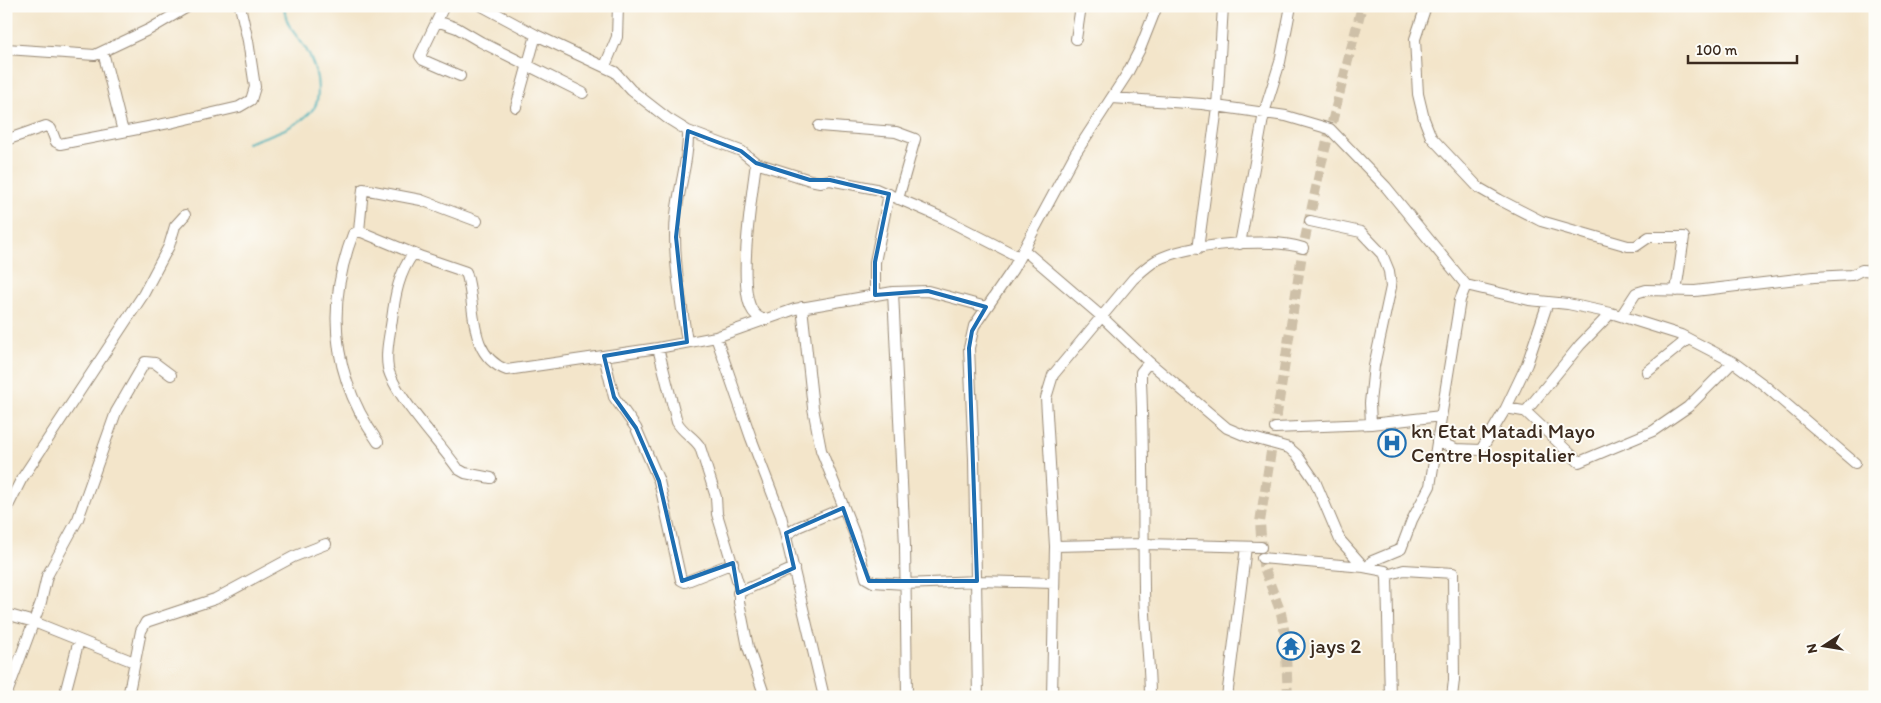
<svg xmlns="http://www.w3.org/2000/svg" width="1881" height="703" font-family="Itim,sans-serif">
<rect width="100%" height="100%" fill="#fdfcf7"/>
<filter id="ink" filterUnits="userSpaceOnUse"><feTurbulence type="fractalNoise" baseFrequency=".02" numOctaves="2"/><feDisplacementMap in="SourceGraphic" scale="10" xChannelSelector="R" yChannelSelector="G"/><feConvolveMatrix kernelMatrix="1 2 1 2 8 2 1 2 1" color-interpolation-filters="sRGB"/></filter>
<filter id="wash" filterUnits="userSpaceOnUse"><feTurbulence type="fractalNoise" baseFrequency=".0096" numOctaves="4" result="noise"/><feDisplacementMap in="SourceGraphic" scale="20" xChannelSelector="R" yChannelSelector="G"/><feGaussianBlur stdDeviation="1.12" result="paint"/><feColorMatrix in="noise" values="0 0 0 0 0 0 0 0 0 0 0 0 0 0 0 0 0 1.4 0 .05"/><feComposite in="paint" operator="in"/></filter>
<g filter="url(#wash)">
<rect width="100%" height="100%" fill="#f3e5ca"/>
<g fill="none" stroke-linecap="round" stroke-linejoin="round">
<path stroke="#3aacb4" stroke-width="2" d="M247 143C269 135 300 127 314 108 319 101 318 86 317 78 315 68 311 58 306 49 295 32 286 28 284 6"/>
</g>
</g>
<g filter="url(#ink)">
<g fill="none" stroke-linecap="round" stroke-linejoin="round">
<path stroke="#cec0a8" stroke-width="10" stroke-dasharray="10 5" stroke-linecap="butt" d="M1288 697 1285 634 1281 613 1263 565 1260 522 1303 248 1321 165 1362 6"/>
<g stroke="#978874" stroke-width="12">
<path id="minor" d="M444 6 420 56 423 60 460 76
M482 6 536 35 615 72 631 90 667 118 688 131 741 151 756 163 810 180 820 182 830 180 876 189 943 218 1019 257
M1426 6 1415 39 1418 94 1424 119 1431 137 1479 188 1500 200 1541 221 1628 246H1636L1649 237H1684L1676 291
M437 21 457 28 481 42 583 93
M1076 39 1081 6
M6 49 95 55 150 29 189 6
M103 52 123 132
M605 66 617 37 618 6
M1112 98 1202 104 1286 116 1330 129 1386 187 1466 285 1529 300 1568 304 1611 313 1681 335 1733 362 1764 385 1855 463
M516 107 536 35
M819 126 896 132 915 139 898 199
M6 140 46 126 51 129 56 142 60 144 174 122 239 107 251 100 255 87 248 41 240 6
M756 163C752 194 738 282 751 308 754 315 759 318 765 320
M1310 221 1361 232 1382 254 1389 271 1391 287 1374 366 1370 403 1371 424
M359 231 422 257 466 272C477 305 466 355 507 370L658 348 716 337 795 309 893 292 928 291 986 307
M359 231 353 234C325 308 332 377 378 442
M359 231 363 189 421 200 477 221
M1240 244 1264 113 1280 62 1291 6
M1198 249 1217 107 1223 6
M1024 250 1101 316 1149 362 1227 428 1246 436 1289 448 1297 455 1315 481 1340 540 1364 567
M413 254C399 273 395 295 392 319 390 334 385 352 388 368 394 395 441 444 458 469L465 473 491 478
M893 292 905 546 907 697
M875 295V262L889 194
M802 307 813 408 821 450 854 533 866 578 873 582 905 584 977 581 1054 583
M1621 316 1636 293 1646 290 1695 291 1814 277 1852 275 1862 270 1875 271
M716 337 751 438 781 516 824 697
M687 342C681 300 672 257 676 215 679 187 689 159 688 131
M658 348 677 422C683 433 694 437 700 447L716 497 717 514 739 586V602L748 647 765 697
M604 356 614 397 636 428 659 481 681 580 685 582 733 563
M1149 362 1141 372V381C1144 450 1143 518 1144 587 1144 623 1150 660 1150 697
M1647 372 1688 339
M1506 408 1527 364 1548 302
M1525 411 1579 462 1653 431 1688 407 1733 362
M1275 428 1371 424 1441 416
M1437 441 1456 449 1481 450 1506 408 1523 411 1527 410 1580 345 1611 313
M6 510 21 480 143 295 169 246 175 226 185 215
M786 535 798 527 843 508
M1055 546 1145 544 1261 547
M1262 558 1364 567 1385 571 1387 577 1390 697
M1368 568 1372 561 1401 549 1412 520 1430 486 1460 300 1466 285
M1387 575 1404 570 1453 573 1454 680 1452 697
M738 593 794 568
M6 614 34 622 134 662
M6 696 41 602 47 576 78 519 116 412 145 362 155 363 171 375
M64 697 79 640
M128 697 141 631 146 622 215 599 293 557 326 544
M978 697 974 459 969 348 974 326 1013 269 1075 154 1127 74 1140 49 1157 6
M1052 697 1055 546 1046 398 1053 375 1133 279C1141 272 1148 265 1157 260 1186 244 1272 237 1303 248
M1227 697 1246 547"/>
</g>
<use href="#minor" stroke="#fff" stroke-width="10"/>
</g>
</g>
<path fill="none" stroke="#1f6fb2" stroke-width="4" stroke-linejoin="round" d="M688 131 741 151 756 163 810 180H830L889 194 875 262V295L928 291 986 307 972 331 969 348 977 581H869L843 508 786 533 794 568 738 593 733 563 682 581 659 481 636 428 614 397 604 356 687 342 676 237Z"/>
<defs>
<g id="hospital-ring" transform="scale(1.4375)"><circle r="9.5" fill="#fdfcf7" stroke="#1f6fb2" stroke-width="1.5"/><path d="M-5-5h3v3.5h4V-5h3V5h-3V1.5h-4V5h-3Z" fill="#1f6fb2"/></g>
<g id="temple-ring" transform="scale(1.4375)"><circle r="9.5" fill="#fdfcf7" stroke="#1f6fb2" stroke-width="1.5"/><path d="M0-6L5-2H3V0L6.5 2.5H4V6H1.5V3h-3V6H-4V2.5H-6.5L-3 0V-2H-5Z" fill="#1f6fb2"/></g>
</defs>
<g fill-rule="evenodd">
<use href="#hospital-ring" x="1392" y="443"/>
<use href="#temple-ring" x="1291" y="646"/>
</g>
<g text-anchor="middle" stroke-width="4" stroke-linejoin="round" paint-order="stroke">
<g font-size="21" fill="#3b2a1e" stroke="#fdfcf7" text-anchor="start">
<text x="1411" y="438">kn Etat Matadi Mayo<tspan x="1411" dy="24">Centre Hospitalier</tspan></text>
<text x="1310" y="653">jays 2</text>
</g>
</g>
<rect width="1881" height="703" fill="none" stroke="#fdfcf7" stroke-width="25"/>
<g transform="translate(1824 646) rotate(258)" stroke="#fdfcf7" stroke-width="4" paint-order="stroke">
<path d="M0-4L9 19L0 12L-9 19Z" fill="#3b2a1e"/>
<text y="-8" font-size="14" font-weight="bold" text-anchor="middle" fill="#3b2a1e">N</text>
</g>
<path d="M1688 55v8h109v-8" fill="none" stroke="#3b2a1e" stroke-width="2.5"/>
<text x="1696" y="55" font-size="15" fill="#3b2a1e" stroke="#fdfcf7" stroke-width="4" paint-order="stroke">100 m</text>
</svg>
